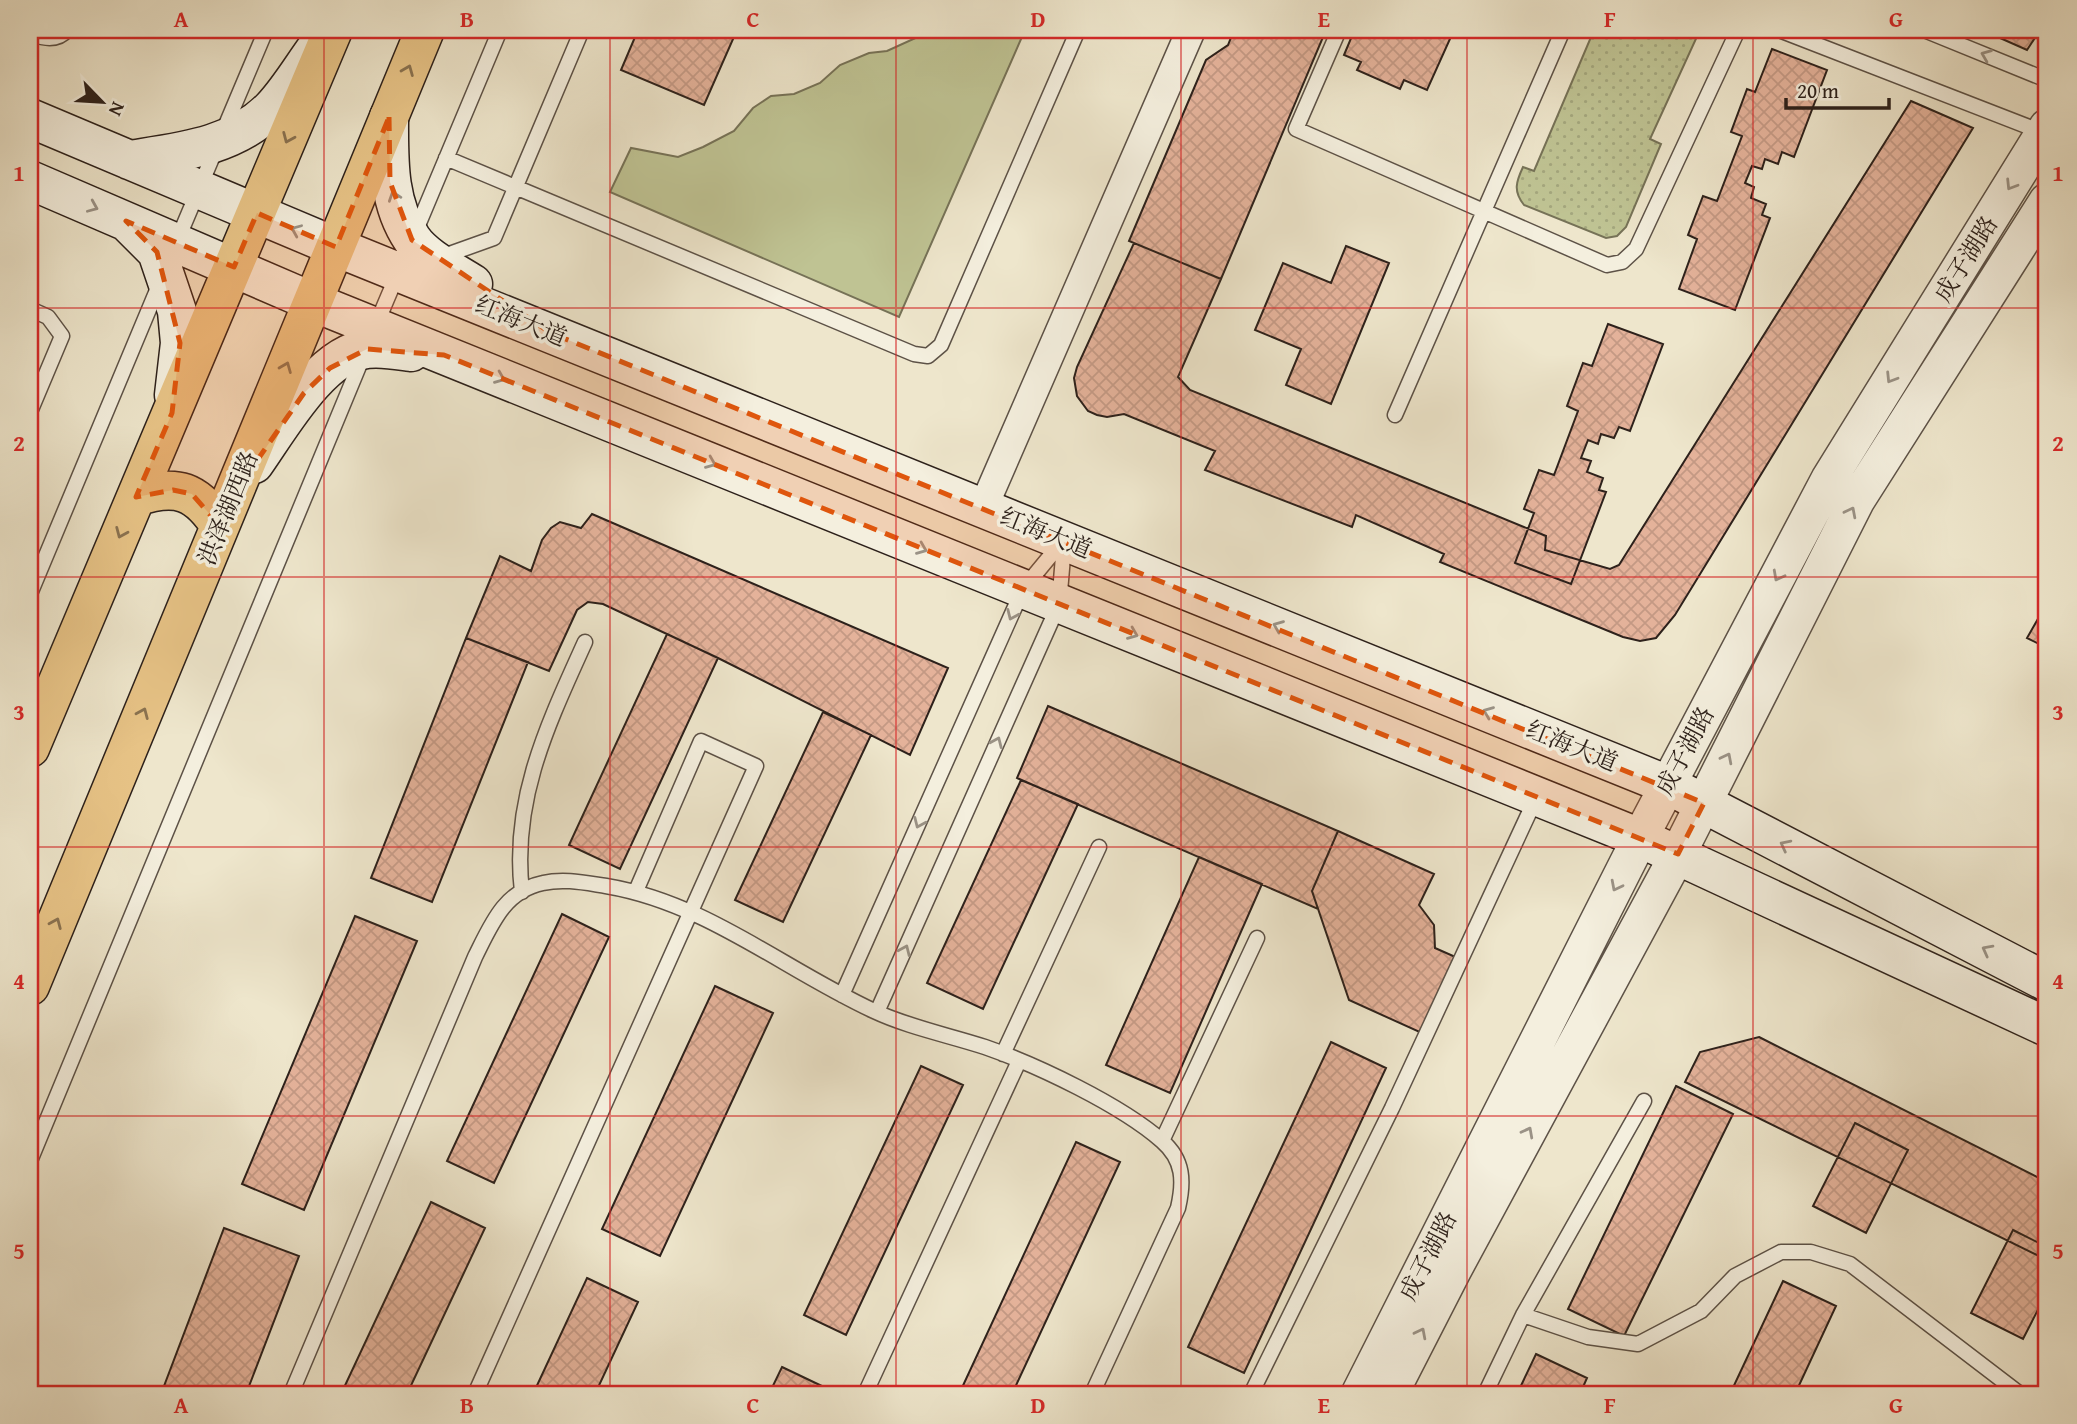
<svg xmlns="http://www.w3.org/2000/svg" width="2077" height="1424" font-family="'Gentium Book Plus','Noto Serif SC',serif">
<defs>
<pattern id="grass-dots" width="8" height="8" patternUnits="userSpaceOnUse" patternTransform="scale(1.75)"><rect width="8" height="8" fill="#bfc393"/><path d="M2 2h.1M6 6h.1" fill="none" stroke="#a4a77e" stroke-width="1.8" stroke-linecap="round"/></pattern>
<pattern id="building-cross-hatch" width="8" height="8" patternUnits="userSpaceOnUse" patternTransform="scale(1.75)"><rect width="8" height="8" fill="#e4b29a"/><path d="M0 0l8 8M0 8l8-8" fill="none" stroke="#c49984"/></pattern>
</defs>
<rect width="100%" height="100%" fill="#eee6cc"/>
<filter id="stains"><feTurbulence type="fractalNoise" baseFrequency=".00286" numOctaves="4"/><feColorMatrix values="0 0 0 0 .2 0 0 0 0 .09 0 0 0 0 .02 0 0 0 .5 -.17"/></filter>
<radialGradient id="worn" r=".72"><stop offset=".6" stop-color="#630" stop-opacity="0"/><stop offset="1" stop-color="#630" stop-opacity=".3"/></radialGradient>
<path fill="url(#grass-dots)" stroke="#767257" stroke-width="2" d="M1594 30H1700L1650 139 1661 144 1626 227 1617 236 1606 238 1524 205C1513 191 1516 182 1523 167L1534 171Z"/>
<path fill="#bfc393" stroke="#767257" stroke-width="2" d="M933 30H1025L899 317 610 192 631 148 678 157 703 147 734 131 753 108 771 96 794 94 820 83 840 65 869 53 887 51Z"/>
<path fill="url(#building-cross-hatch)" stroke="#2d211b" stroke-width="2" d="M638 30H737L704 105 621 70Z
M760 30H802L781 38Z
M1234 30H1326L1221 279 1129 241 1206 60 1228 45Z
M1348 30H1454L1427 90 1404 80 1400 89 1357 70 1361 62 1344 55 1352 36 1346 33Z
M1982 30H2040L2027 50Z
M1772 49 1827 70 1794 157 1782 152 1778 164 1765 159 1762 169 1752 166 1745 183 1754 187 1751 198 1766 204 1762 215 1770 218 1735 310 1679 289 1697 239 1688 235 1703 196 1717 201 1742 136 1731 132 1747 89 1755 92Z
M1911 101 1973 128 1675 615 1656 638 1640 641 1623 637 1440 562 1444 554 1356 515 1352 527 1205 470 1215 451 1124 414 1107 417 1097 415 1088 411 1077 396 1074 378 1077 367 1134 243 1221 279 1178 377 1190 390 1546 536 1545 550 1610 569 1619 565Z
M1346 246 1389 263 1331 404 1286 385 1301 349 1255 330 1283 263 1331 283Z
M1608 324 1663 344 1630 431 1619 427 1614 438 1601 434 1598 444 1588 440 1581 458 1591 461 1587 472 1603 478 1599 490 1606 492 1571 584 1515 563 1534 513 1524 509 1539 470 1554 475 1578 411 1567 406 1583 363 1592 366Z
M592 514 948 668 910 755 718 658 603 604 588 602 577 610 549 671 466 638 500 556 531 571 542 540 551 528 560 522 581 528Z
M2047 603V648L2027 638Z
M667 634 718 658 620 869 569 845Z
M466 638 528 662 432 902 371 878Z
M2047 691V767L2042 744V715Z
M1048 706 1338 831 1312 891 1318 909 1017 778Z
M823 712 871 735 783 922 735 900Z
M1021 780 1078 804 983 1009 927 983Z
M1338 831 1434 874 1419 905 1434 925 1435 948 1460 959 1424 1034 1349 1000 1312 891Z
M1199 857 1262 884 1170 1093 1106 1065Z
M562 914 609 937 494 1183 447 1161Z
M355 916 417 941 304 1210 242 1184Z
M715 986 773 1013 660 1256 602 1229Z
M1759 1037 2047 1182V1260L1685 1082 1700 1052Z
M1331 1042 1386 1068 1244 1373 1188 1347Z
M921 1066 963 1085 846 1335 804 1315Z
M1676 1086 1733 1114 1624 1336 1568 1309Z
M1855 1123 1908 1150 1866 1233 1813 1206Z
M1076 1142 1120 1162 1012 1394H965L960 1392Z
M431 1202 485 1228 407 1394H341Z
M224 1228 299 1256 246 1394H161Z
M2013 1230 2047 1247V1292L2023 1339 1971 1313Z
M587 1278 638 1302 595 1394H533Z
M1783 1281 1836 1306 1795 1394H1730Z
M1536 1354 1587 1378 1580 1394H1517Z
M782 1367 824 1387 820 1394H769Z"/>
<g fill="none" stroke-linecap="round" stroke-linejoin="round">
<g stroke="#5d5247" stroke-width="17">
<path id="service" d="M1339 30 1296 129 1607 265 1622 262 1636 249 1738 30
M1779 30 2042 132
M1924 30 2047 80
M30 34C43 38 57 42 67 30
M446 158 914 354 928 356 941 345 1078 30
M414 235 500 30
M177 241 266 30
M438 258 494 238 582 30
M30 309 48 317 62 336 30 412
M376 325 398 273
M1395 415 1563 30
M30 594 160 283
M522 892C511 800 548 724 585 642
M842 995 1023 589 1061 543
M877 1012 1059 604 1064 545
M1003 1054 1099 847
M1162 1141 1257 938
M30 1161 364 354
M1523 1315 1588 1337 1638 1344 1701 1311 1735 1276 1781 1252H1811L1850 1264 2020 1394
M291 1394 475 957C491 925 504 891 543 883 564 878 586 883 606 886 707 903 783 969 874 1011 908 1027 948 1035 985 1047 1037 1065 1121 1105 1162 1141 1184 1160 1184 1182 1178 1208L1092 1394
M475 1394 756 766 701 741 636 891
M865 1394 1019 1061
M1251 1394 1392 1108 1536 798
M1485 1394 1523 1315 1644 1101
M2040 1394 2047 1390"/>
</g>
<g stroke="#5d5247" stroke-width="31">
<path id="minor" d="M983 508 1191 30"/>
</g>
<g stroke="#5d5247" stroke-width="38">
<path id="tertiary" d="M1359 1394 1640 838 1829 479 2047 127
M1390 1394 1453 1271 1678 854 1857 500 2047 201"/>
</g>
<g stroke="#2d211b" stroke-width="41">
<path id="secondary" d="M389 117C389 159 387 202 412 239 425 258 453 271 473 284
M30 118 336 247 1668 785 2047 982
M129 160C180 152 234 147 272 108 290 89 304 64 320 43
M30 180 313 302 1640 838 2047 1027
M130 225 157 252 177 311 180 343 174 395
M254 464C279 429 321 353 367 349 381 347 397 350 411 352"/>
</g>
<g stroke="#2d211b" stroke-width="41">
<path id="primary" d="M136 497C177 483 197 491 220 526
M30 748 333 30
M30 986 425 30"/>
</g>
<use href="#service" stroke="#f4efde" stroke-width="14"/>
<use href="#minor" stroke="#f4efde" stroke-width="28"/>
<use href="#tertiary" stroke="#f4efde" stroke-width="35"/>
<use href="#secondary" stroke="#f4efde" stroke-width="38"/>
<use href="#primary" stroke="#e7c386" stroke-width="38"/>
</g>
<defs><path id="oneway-chevron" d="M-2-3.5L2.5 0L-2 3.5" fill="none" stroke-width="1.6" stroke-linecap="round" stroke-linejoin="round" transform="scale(1.75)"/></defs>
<g stroke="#9a9286">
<use href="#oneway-chevron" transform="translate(1986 55) rotate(-158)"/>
<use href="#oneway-chevron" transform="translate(2011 185) rotate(122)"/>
<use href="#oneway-chevron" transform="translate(394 196) rotate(-109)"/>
<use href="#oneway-chevron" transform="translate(93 207) rotate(23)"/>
<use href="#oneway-chevron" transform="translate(296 230) rotate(-157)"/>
<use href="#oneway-chevron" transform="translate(500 378) rotate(22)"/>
<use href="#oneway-chevron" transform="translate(1891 378) rotate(122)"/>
<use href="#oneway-chevron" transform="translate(711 463) rotate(22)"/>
<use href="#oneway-chevron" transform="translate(1851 512) rotate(-63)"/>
<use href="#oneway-chevron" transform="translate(922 549) rotate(22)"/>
<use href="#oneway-chevron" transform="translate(1778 576) rotate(118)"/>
<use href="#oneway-chevron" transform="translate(1012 615) rotate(114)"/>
<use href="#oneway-chevron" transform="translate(1278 626) rotate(-158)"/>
<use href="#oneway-chevron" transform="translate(1133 634) rotate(22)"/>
<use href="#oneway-chevron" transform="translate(1488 712) rotate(-158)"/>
<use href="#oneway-chevron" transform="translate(997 742) rotate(-66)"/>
<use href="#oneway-chevron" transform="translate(1727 758) rotate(-63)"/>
<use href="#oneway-chevron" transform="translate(919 823) rotate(114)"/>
<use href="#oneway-chevron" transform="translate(1785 845) rotate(-153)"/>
<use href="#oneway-chevron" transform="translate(1616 886) rotate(117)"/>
<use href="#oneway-chevron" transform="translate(905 950) rotate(-66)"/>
<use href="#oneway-chevron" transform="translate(1987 950) rotate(-152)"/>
<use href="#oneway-chevron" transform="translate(1528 1132) rotate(-62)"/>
<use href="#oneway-chevron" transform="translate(1421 1333) rotate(-63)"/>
</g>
<g stroke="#8a7250">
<use href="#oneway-chevron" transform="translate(408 70) rotate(-68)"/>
<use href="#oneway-chevron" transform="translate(288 138) rotate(113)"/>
<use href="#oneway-chevron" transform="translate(286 367) rotate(-68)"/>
<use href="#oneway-chevron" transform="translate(121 533) rotate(113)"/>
<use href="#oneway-chevron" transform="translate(143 713) rotate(-67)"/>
<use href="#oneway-chevron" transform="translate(56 923) rotate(-67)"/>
</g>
<path fill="#df560d" fill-opacity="0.2" stroke="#df560d" stroke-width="5" stroke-dasharray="14 9" stroke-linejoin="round" d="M389 117 390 182 412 240 551 333 1704 803 1678 854 444 355 367 349 330 368 304 393 233 495 220 526 192 494 173 490 136 497 172 413 180 343 157 252 126 221 234 267 257 213 336 247Z"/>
<path fill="none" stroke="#d62828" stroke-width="2" stroke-opacity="0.55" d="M324 30V1394M610 30V1394M896 30V1394M1181 30V1394M1467 30V1394M1753 30V1394M30 308H2047M30 577H2047M30 847H2047M30 1116H2047"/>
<g text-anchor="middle" stroke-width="7" stroke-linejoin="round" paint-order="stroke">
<g font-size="24" fill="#2d211b" stroke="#f4efde">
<text transform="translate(1966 259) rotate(-58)" y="8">成子湖路</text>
<text transform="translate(521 321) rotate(22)" y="8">红海大道</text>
<text transform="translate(228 508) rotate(-68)" y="8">洪泽湖西路</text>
<text transform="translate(1046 533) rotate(22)" y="8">红海大道</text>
<text transform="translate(1572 746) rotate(22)" y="8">红海大道</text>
<text transform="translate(1685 751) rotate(-62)" y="8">成子湖路</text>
<text transform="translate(1428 1256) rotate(-63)" y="8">成子湖路</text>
</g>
</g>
<rect width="2077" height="1424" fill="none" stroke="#eee6cc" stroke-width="77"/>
<g transform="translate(102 102) rotate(115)" stroke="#f4efde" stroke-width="5" paint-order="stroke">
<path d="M0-5L12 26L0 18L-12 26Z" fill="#2d211b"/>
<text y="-10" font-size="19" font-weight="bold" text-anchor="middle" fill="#2d211b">N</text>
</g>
<path d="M1786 98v10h103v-10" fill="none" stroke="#2d211b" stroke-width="3.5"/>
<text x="1797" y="98" font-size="21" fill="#2d211b" stroke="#f4efde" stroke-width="5" paint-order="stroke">20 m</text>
<rect x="38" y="38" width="2000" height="1348" fill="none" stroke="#d62828" stroke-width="2.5"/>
<g font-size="23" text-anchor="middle" font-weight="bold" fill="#d62828">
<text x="181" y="27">A</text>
<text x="467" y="27">B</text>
<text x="753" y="27">C</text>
<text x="1038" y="27">D</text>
<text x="1324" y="27">E</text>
<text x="1610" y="27">F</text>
<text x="1896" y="27">G</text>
<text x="19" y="181">1</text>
<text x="2058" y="181">1</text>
<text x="19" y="451">2</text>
<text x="2058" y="451">2</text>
<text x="19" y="720">3</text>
<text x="2058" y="720">3</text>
<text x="19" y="989">4</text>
<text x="2058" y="989">4</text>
<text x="19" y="1259">5</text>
<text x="2058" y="1259">5</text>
<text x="181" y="1413">A</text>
<text x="467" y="1413">B</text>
<text x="753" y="1413">C</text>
<text x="1038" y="1413">D</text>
<text x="1324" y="1413">E</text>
<text x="1610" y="1413">F</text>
<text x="1896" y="1413">G</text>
</g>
<rect width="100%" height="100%" filter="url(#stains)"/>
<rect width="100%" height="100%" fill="url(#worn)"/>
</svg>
